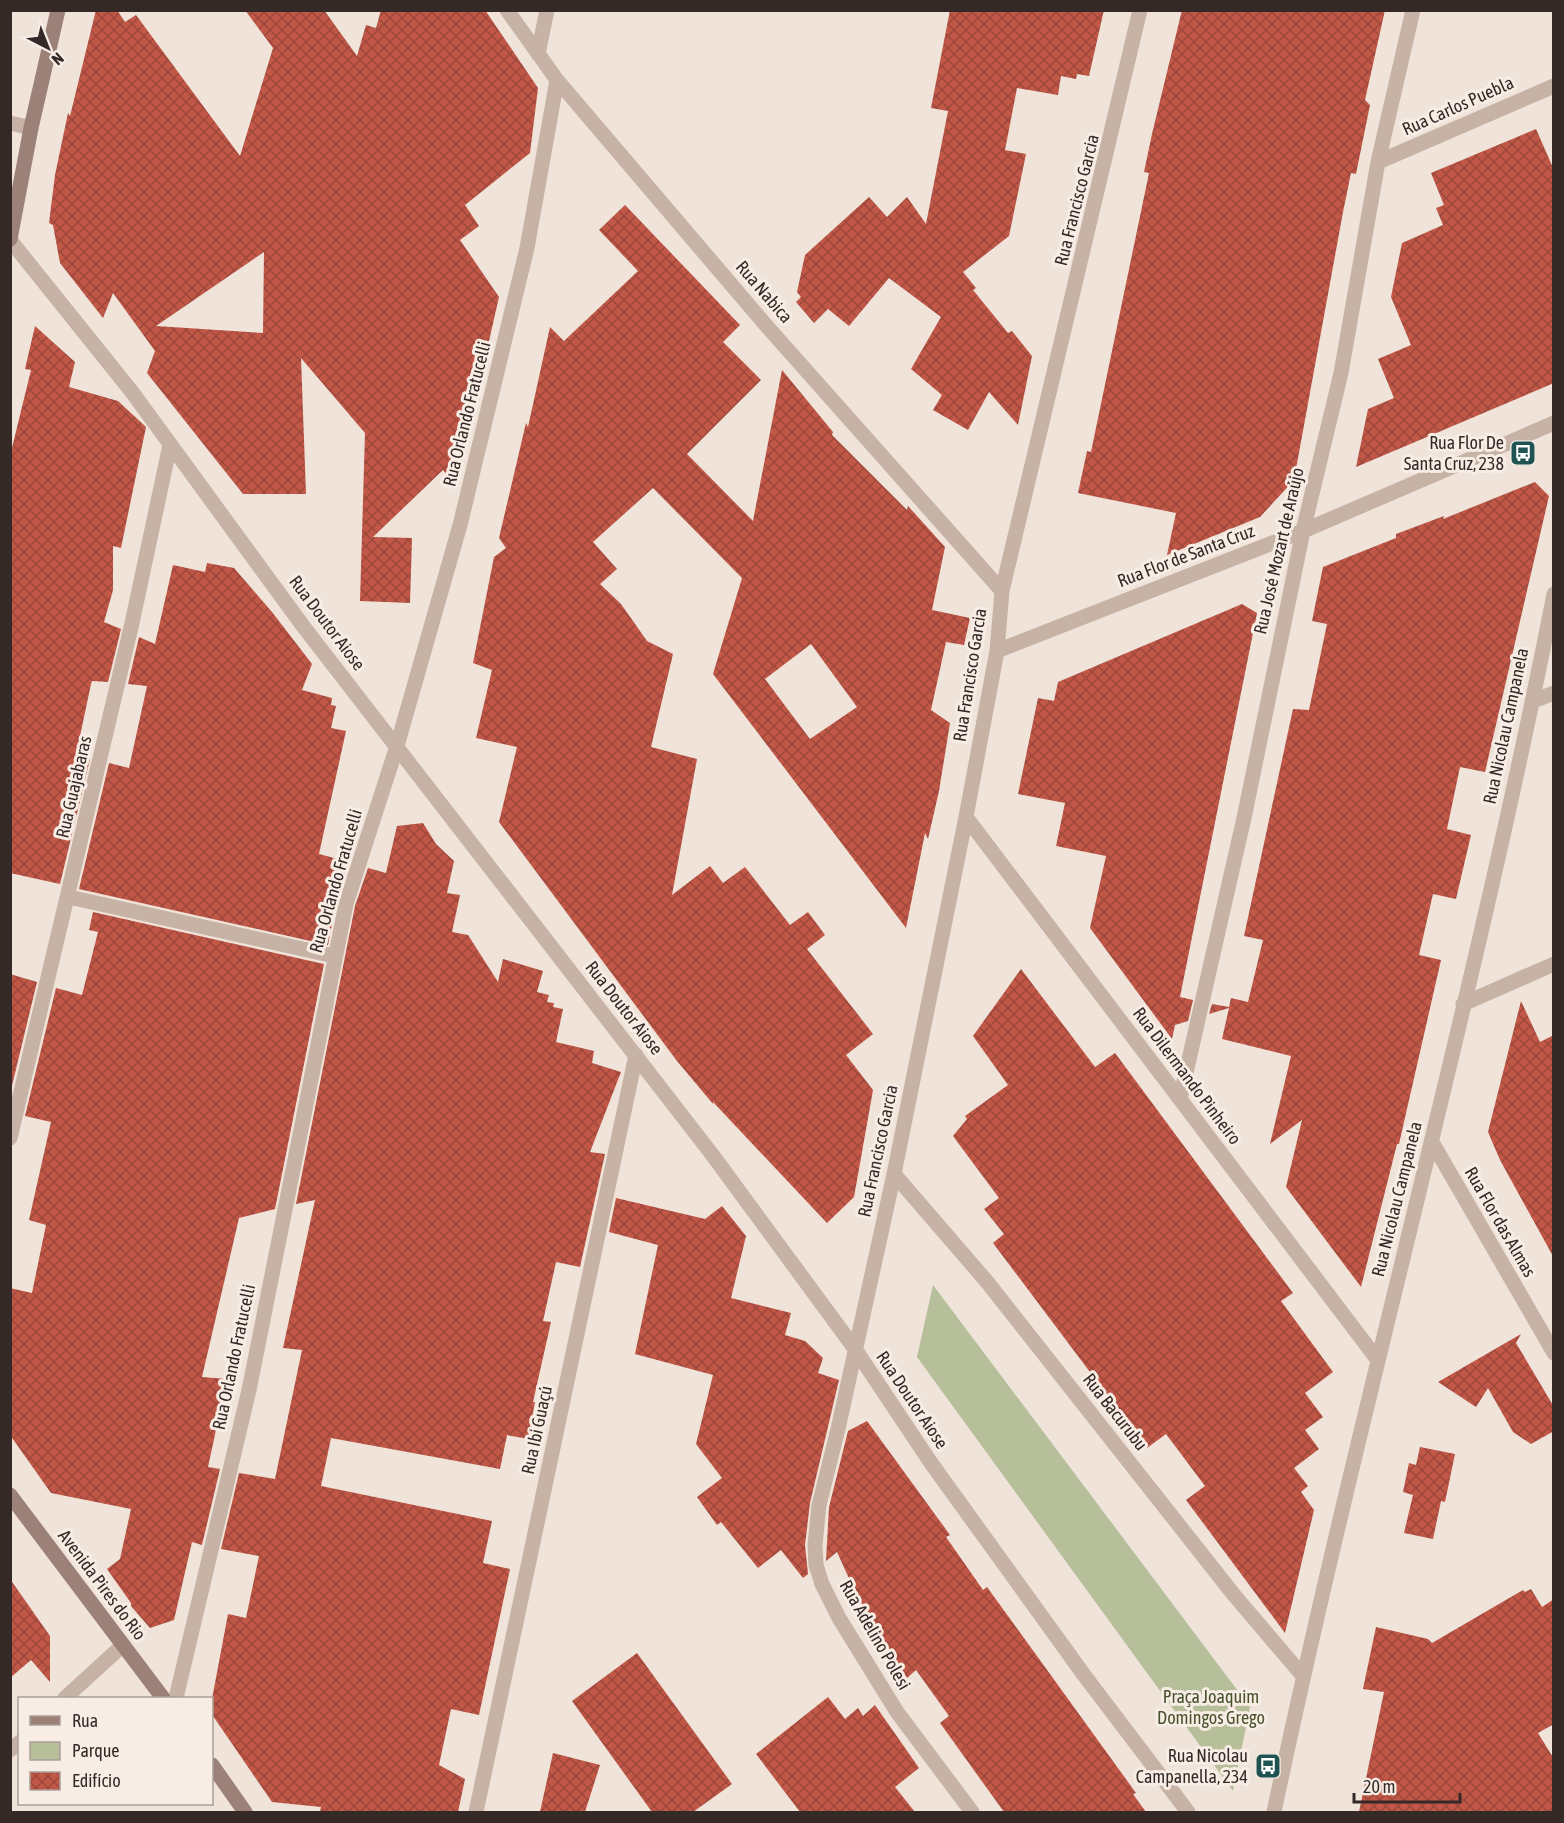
<svg xmlns="http://www.w3.org/2000/svg" width="1564" height="1823" font-family="'Asap Condensed',sans-serif">
<defs>
<pattern id="building-cross-hatch" width="8" height="8" patternUnits="userSpaceOnUse" patternTransform="scale(1.5)"><rect width="8" height="8" fill="#c05747"/><path d="M0 0l8 8M0 8l8-8" fill="none" stroke="#9d483b"/></pattern>
</defs>
<rect width="100%" height="100%" fill="#f0e3d9"/>
<path fill="#b6be9a" d="M933 1285 1250 1707 1233 1791 917 1357Z"/>
<path fill="url(#building-cross-hatch)" fill-rule="evenodd" d="M96 10H117L125 22 136 15 240 156 273 48 245 10H324L357 56 366 25 376 28 381 10H485L538 88 530 153 465 205 479 226 460 240 499 297 456 486 443 470 373 537 412 538 410 603 360 601 365 433 301 358 306 494H243L147 373 155 351 113 293 103 318 60 263 53 225 49 223 55 175 68 113 70 116ZM264 252 263 333 156 326Z
M950 10H1104L1089 76 1077 74 1076 79 1061 76 1058 95 1017 88 1005 150 1026 154 1009 236 963 272 976 288 973 290 1008 333 1012 331 1032 356 1018 425 989 392 968 430 933 410 942 395 911 369 941 317 889 278 849 326 828 309 814 323 796 302 801 297 797 292 805 255 869 197 887 217 907 197 926 224 948 111 931 108Z
M1182 10H1385L1365 100 1370 105 1356 174 1351 173 1343 212 1294 480 1260 517 1167 555 1176 513 1078 493 1087 451 1091 452 1149 173 1144 172 1152 134Z
M1536 129 1554 170V383L1356 467 1368 409 1394 398 1378 359 1411 345 1391 297 1402 243 1443 225 1436 208 1444 205 1431 173Z
M625 205 740 325 723 342 761 380 687 454 753 521 782 370 833 432 832 435 907 510 908 506 945 547 932 610 970 618 964 645 946 642 931 710 950 723 939 791 928 839 925 833 906 928 713 674 742 578 653 488 593 542 617 569 600 584 621 604 647 641 673 654 651 747 697 759 672 895 710 866 723 883 745 867 790 925 808 912 825 935 807 949 873 1034 846 1055 873 1090 854 1197 827 1223 713 1102V1104L677 1061 499 822 517 747 476 738 492 670 473 663 494 557 506 548 499 538 526 423 528 427 550 327 564 341 638 271 599 230ZM811 644 857 707 810 739 765 679Z
M35 326 75 362 69 387 118 401 146 427 121 548 113 546V590L104 622 121 629 108 682 92 681 91 684 76 755 90 759 60 884 10 873V456L31 370 25 369Z
M1535 482 1549 496 1485 772 1460 767 1447 829 1471 835 1456 899 1433 894 1419 955 1441 960 1399 1144H1397L1361 1287 1286 1187 1302 1120 1270 1144 1291 1056 1222 1039 1229 1008 1209 1014 1212 1004 1229 1007 1231 998 1248 1002 1263 940 1244 936 1293 709 1309 710 1327 624 1312 621 1323 567 1396 538V534L1444 516 1443 519Z
M207 563 234 568 272 612 312 664 302 690 332 698 331 705 336 706 331 728 346 731 319 854 349 862 336 902 328 945 79 889 109 763 129 768 147 686 128 684 139 637 155 644 173 565 205 572Z
M1242 604 1257 613 1180 997 1193 1000 1188 1021 1175 1025 1172 1039 1090 928 1106 856 1056 846 1065 803 1018 794 1038 698 1054 701 1058 682Z
M423 823 436 844 454 861 447 893 460 895 452 932 468 935 498 982 503 959 543 971 537 992 549 995 547 1002 554 1003 553 1007 563 1009 556 1042 594 1051 592 1063 621 1072 590 1152 605 1154 580 1267 556 1262 543 1321 551 1322 533 1402H535L528 1439 507 1435 500 1469 331 1438 321 1486 492 1521 483 1563 510 1569 479 1715 451 1709 439 1765 465 1779 458 1812H320L321 1807 272 1802 213 1716 212 1699 228 1614 246 1618 259 1556 221 1549 239 1473 275 1479 302 1350 283 1348 315 1200 296 1204 355 906 368 868 386 873 397 826Z
M93 912 324 964 275 1209 239 1218 202 1377 227 1379 208 1467 220 1469 202 1545 192 1542 174 1620 150 1628 131 1606V1603L107 1569 120 1559 131 1509 51 1493 10 1435V1288L32 1293 46 1225 29 1220 51 1122 25 1116 56 988 82 995 98 932 89 930Z
M1021 969 1095 1067 1115 1053 1293 1293 1281 1301 1333 1372 1305 1393 1323 1417 1305 1430 1319 1449 1294 1468 1308 1486 1301 1492 1314 1510 1285 1633 1186 1500 1205 1486 1166 1434 1147 1448 993 1243 1004 1234 984 1209 999 1198 953 1136 967 1119 965 1116 1008 1085 973 1036Z
M10 974 37 982 10 1094Z
M1521 1001 1540 1042 1554 1035V1258L1500 1160 1488 1132Z
M616 1198 705 1219 722 1206 746 1236 731 1298 791 1313 785 1335 805 1341 823 1358 818 1373 839 1380 810 1503 805 1545 808 1574 803 1578 781 1550 758 1568 721 1522 717 1525 697 1497 722 1478 696 1444 713 1375 635 1354 658 1245 609 1232Z
M1521 1334 1516 1343 1554 1407V1431L1531 1444 1513 1432 1488 1388 1476 1407 1438 1382Z
M867 1421 950 1535 946 1537 983 1590 987 1587 1136 1793 1133 1794 1146 1812H1004L940 1723 949 1716 916 1670 907 1678 857 1596 837 1552 826 1561 829 1507 848 1431Z
M1420 1447 1455 1454 1445 1502 1441 1501 1433 1539 1404 1533 1413 1495 1403 1492 1409 1463 1416 1465Z
M10 1579 50 1636V1682L31 1660 10 1678Z
M1531 1589 1542 1607 1554 1599V1724L1538 1733 1554 1759V1812H1359L1384 1692 1363 1689 1376 1627 1428 1639 1432 1643 1523 1590 1525 1592Z
M637 1653 732 1784 693 1812H652L572 1701Z
M828 1697 845 1719 858 1708 863 1716 875 1705 919 1768 895 1787 915 1812H800L756 1754Z
M553 1753 600 1765 585 1812H540Z"/>
<g fill="none" stroke-linecap="round" stroke-linejoin="round">
<path stroke="#c7b2a6" stroke-width="15" d="M507 10 557 80 764 323 1002 591
M538 54 547 10
M10 123 31 128
M1378 162 1554 86
M10 240 132 392 303 626 714 1157 855 1349 931 1463 1084 1675 1188 1812
M997 651 1303 531 1554 423
M1533 701 1554 693
M966 817 1377 1359
M69 897 334 956
M1463 1004 1554 964
M1180 1099 1244 818 1303 531 1341 373 1378 162 1413 10
M10 1138 132 623 170 445
M1432 1142 1554 1353
M894 1174 988 1283 1234 1595 1303 1676
M65 1698 123 1645
M176 1698 249 1390 346 904 397 746 460 525 527 248 557 80
M10 1750 20 1742
M476 1812 636 1055
M972 1812 897 1712 839 1618 822 1584 816 1565 815 1545 819 1505 838 1429 894 1174 966 817 997 651 1002 591 1140 10
M1274 1812C1360 1405 1474 1003 1554 594"/>
<path stroke="#9b8178" stroke-width="15" d="M10 239 31 128 58 10
M10 1495 163 1698
M212 1765 245 1812"/>
</g>
<defs>
<g id="bus-square" transform="scale(1.35)"><rect x="-9" y="-9" width="18" height="18" rx="4" fill="#1e5351" stroke="#f8ede5"/><path d="M-5-6H5V4H4V6H2V4H-2V6H-4V4H-5ZM-3.5-4V0h7V-4ZM-3.5 1.2v1.5H-2V1.2ZM2 1.2v1.5H3.5V1.2Z" fill="#fff"/></g>
</defs>
<g fill-rule="evenodd">
<use href="#bus-square" x="1523" y="453"/>
<use href="#bus-square" x="1268" y="1766"/>
</g>
<g text-anchor="middle" stroke-width="6" stroke-linejoin="round" paint-order="stroke">
<g font-size="18" fill="#342927" stroke="#f8ede5">
<text transform="translate(1458 106) rotate(-24)" y="6">Rua Carlos Puebla</text>
<text transform="translate(1077 200) rotate(-76)" y="6">Rua Francisco Garcia</text>
<text transform="translate(764 292) rotate(49)" y="6">Rua Nabica</text>
<text transform="translate(467 414) rotate(-76)" y="6">Rua Orlando Fratucelli</text>
<text transform="translate(1279 551) rotate(-77)" y="6">Rua José Mozart de Araújo</text>
<text transform="translate(1186 556) rotate(-21)" y="6">Rua Flor de Santa Cruz</text>
<text transform="translate(327 623) rotate(53)" y="6">Rua Doutor Aiose</text>
<text transform="translate(970 675) rotate(-81)" y="6">Rua Francisco Garcia</text>
<text transform="translate(1506 726) rotate(-78)" y="6">Rua Nicolau Campanela</text>
<text transform="translate(74 787) rotate(-77)" y="6">Rua Guajabaras</text>
<text transform="translate(336 881) rotate(-74)" y="6">Rua Orlando Fratucelli</text>
<text transform="translate(624 1008) rotate(52)" y="6">Rua Doutor Aiose</text>
<text transform="translate(1187 1076) rotate(53)" y="6">Rua Dilermando Pinheiro</text>
<text transform="translate(878 1151) rotate(-78)" y="6">Rua Francisco Garcia</text>
<text transform="translate(1397 1199) rotate(-76)" y="6">Rua Nicolau Campanela</text>
<text transform="translate(1500 1222) rotate(60)" y="6">Rua Flor das Almas</text>
<text transform="translate(234 1357) rotate(-78)" y="6">Rua Orlando Fratucelli</text>
<text transform="translate(912 1400) rotate(56)" y="6">Rua Doutor Aiose</text>
<text transform="translate(1115 1412) rotate(52)" y="6">Rua Bacurubu</text>
<text transform="translate(537 1430) rotate(-78)" y="6">Rua Ibi Guaçú</text>
<text transform="translate(102 1585) rotate(53)" y="6">Avenida Pires do Rio</text>
<text transform="translate(875 1635) rotate(60)" y="6">Rua Adelino Polesi</text>
</g>
<g font-size="18" fill="#342927" stroke="#f8ede5" text-anchor="end">
<text x="1504" y="449">Rua Flor De<tspan x="1504" dy="21">Santa Cruz, 238</tspan></text>
<text x="1248" y="1762">Rua Nicolau<tspan x="1248" dy="21">Campanella, 234</tspan></text>
</g>
<g font-size="18" fill="#47512c" stroke="#f8ede5">
<text x="1211" y="1703">Praça Joaquim<tspan x="1211" dy="21">Domingos Grego</tspan></text>
</g>
</g>
<rect width="1564" height="1823" fill="none" stroke="#342927" stroke-width="24"/>
<rect x="18" y="1697" width="195" height="108" fill="#f8ede5" stroke="#aa9f99" stroke-width="1.5"/>
<rect x="30" y="1716" width="30" height="9" fill="#9b8178" stroke="#aa9f99" stroke-width="1.5"/>
<text x="72" y="1727" font-size="18" fill="#342927">Rua</text>
<rect x="30" y="1742" width="30" height="18" fill="#b6be9a" stroke="#aa9f99" stroke-width="1.5"/>
<text x="72" y="1757" font-size="18" fill="#342927">Parque</text>
<rect x="30" y="1772" width="30" height="18" fill="url(#building-cross-hatch)" stroke="#aa9f99" stroke-width="1.5"/>
<text x="72" y="1787" font-size="18" fill="#342927">Edifício</text>
<g transform="translate(48 48) rotate(138)" stroke="#f8ede5" stroke-width="4.5" paint-order="stroke">
<path d="M0-4.5L10 22L0 15L-10 22Z" fill="#342927"/>
<text y="-9" font-size="16" font-weight="bold" text-anchor="middle" fill="#342927">N</text>
</g>
<path d="M1354 1793v9h106v-9" fill="none" stroke="#342927" stroke-width="3"/>
<text x="1363" y="1793" font-size="18" fill="#342927" stroke="#f8ede5" stroke-width="4.5" paint-order="stroke">20 m</text>
</svg>
